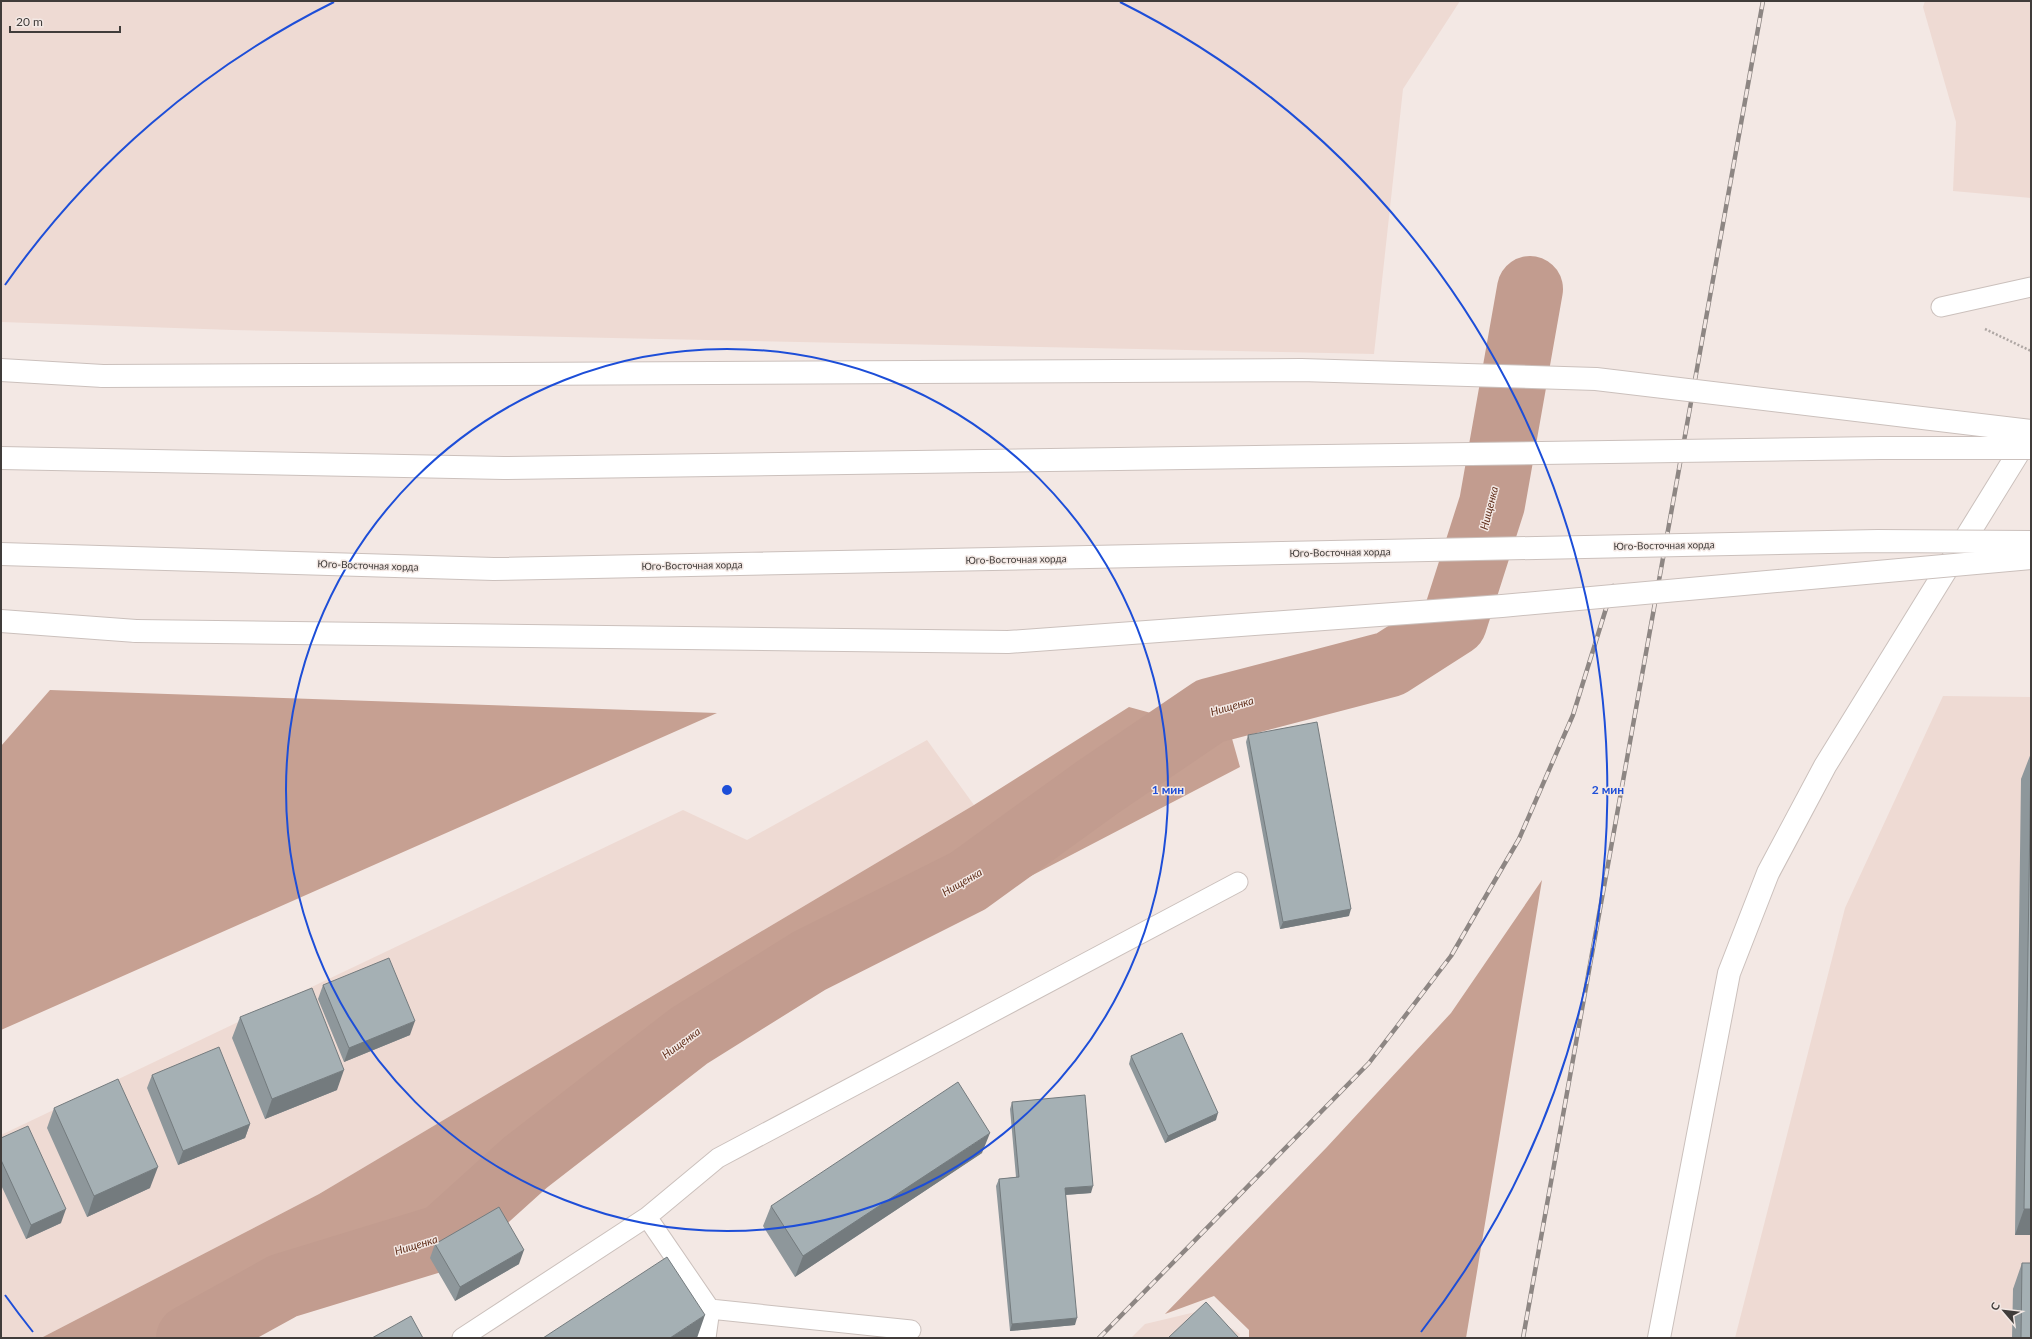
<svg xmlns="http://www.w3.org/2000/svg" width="2032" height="1339" font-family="Lato,sans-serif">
<rect width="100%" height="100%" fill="#f3e8e4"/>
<path fill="#eedad3" d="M1 1H1460L1403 89 1374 354 233 330 1 322Z
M1925 1H2031V198L1953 191 1956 122 1923 7Z
M1943 696 2031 697V1338H1735L1845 908Z
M927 740 974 805 319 1194 41 1338H1V1135L683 810 747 840Z
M1204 1310 1240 1334 1239 1338H1131L1145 1324Z"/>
<path fill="#c6a092" d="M50 690 717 713 1 1030V746Z
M1129 707 1231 735 1240 767 791 1001 239 1338H41L319 1194 974 805Z
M1542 880 1466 1338H1249V1330L1214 1296 1165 1314 1327 1147 1451 1013Z"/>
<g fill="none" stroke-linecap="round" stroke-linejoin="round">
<path stroke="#c29c8f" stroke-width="66" d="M189 1338 283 1286 443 1237 525 1163 689 1036 809 961 968 881 1098 787 1210 711 1390 664 1454 623 1492 504 1530 289"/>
<g stroke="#cbc0bc" stroke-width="21">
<path id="lane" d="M1941 307 2031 287
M647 1217 718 1158 1238 882
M710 1309 911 1330
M462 1338 647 1217 710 1309 706 1338"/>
</g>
<g stroke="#cbc0bc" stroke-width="24">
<path id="secondary" d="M1 370 103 376
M1 621 136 631
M1659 1338 1729 973 1768 873 1825 766 2030 434"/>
</g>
<path stroke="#aea6a3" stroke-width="2.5" stroke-dasharray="2 2" stroke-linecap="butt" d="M1985 329 2031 351"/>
<use href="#lane" stroke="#fff" stroke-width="19"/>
<use href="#secondary" stroke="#fff" stroke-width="22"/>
<g stroke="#8d8683" stroke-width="4.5">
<path id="rail" d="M1099 1338 1369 1063 1451 956 1519 839 1573 715 1613 586
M1523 1338 1763 1"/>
</g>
<use href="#rail" stroke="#f3e8e4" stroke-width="3" stroke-dasharray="9" stroke-linecap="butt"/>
<g stroke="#cbc0bc" stroke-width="24" stroke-linecap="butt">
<path id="secondary-bridge" d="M103 376 1301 370 1596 379 2031 431
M136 631 1008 642 1502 606 2031 558"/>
</g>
<g stroke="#cbc0bc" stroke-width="24" stroke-linecap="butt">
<path id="primary-bridge" d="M1 458 504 468 1880 448H2031
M1 554 494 569 1878 541 2031 542"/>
</g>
<use href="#secondary-bridge" stroke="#fff" stroke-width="22"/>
<use href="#primary-bridge" stroke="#fff" stroke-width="22"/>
</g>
<path fill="#8e979b" d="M1248 735 1349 916 1280 929 1246 742Z
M2031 753V1235H2015L2021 779Z
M323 985 410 1035 344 1062 318 999Z
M240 1017 337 1090 265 1119 232 1038Z
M1131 1056 1216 1120 1165 1143 1129 1064Z
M152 1075 250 1124 245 1138 178 1165 147 1088Z
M1012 1102 1091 1193 1066 1195 1075 1325 1010 1331 996 1186 999 1179 1016 1177 1010 1109Z
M54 1108 150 1188 87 1217 47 1128Z
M1 1138 61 1223 26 1239 1 1185Z
M982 1153 795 1277 763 1226 771 1206Z
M435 1244 519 1264 455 1301 430 1258Z
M2022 1263 2031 1338H2012L2013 1289Z"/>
<path fill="#747b7e" d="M1351 909 1349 916 1280 929 1283 922Z
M415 1021 410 1035 344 1062 349 1048Z
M344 1070 337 1090 265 1119 272 1099Z
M1218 1113 1216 1120 1165 1143 1168 1136Z
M250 1124 245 1138 178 1165 183 1151Z
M990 1133 982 1153 795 1277 803 1256Z
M158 1167 150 1188 87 1217 94 1196Z
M1093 1186 1091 1193 1063 1195 1065 1188Z
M66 1209 61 1223 26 1239 31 1225Z
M2024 1209H2031V1235H2015Z
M524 1250 519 1264 455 1301 460 1287Z
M705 1315 697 1338H670Z
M1077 1318 1075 1325 1010 1331 1012 1324Z"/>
<path fill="#a5b0b4" stroke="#747b7e" d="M1317 722 1351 909 1283 922 1248 735Z
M2031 753V1209H2024Z
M389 958 415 1021 349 1048 323 985Z
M312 988 344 1070 272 1099 240 1017Z
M1182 1033 1218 1113 1168 1136 1131 1056Z
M219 1047 250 1124 183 1151 152 1075Z
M118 1079 158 1167 94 1196 54 1108Z
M958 1082 990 1133 803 1256 771 1206Z
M1085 1095 1093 1186 1065 1188 1077 1318 1012 1324 999 1179 1019 1177 1012 1102Z
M28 1126 66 1209 31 1225 1 1160V1138Z
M499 1207 524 1250 460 1287 435 1244Z
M667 1257 705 1315 670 1338H543Z
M2022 1263H2031V1338H2021Z
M1206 1302 1238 1337 1237 1338H1168Z
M411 1316 423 1338H372Z"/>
<g fill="none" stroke="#1d4ed8" stroke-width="2">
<circle cx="727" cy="790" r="441"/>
<path d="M33 1332A881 881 0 0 1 5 1295M5 285A881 881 0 0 1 334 2M1120 2A881 881 0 0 1 1421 1332"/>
</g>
<g text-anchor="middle" stroke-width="3" stroke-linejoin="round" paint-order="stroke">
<g font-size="10" fill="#403c3a" stroke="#f3e8e4">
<text transform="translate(1664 545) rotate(-1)" y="4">Юго-Восточная хорда</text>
<text transform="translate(1340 552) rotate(-1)" y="4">Юго-Восточная хорда</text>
<text transform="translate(1016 559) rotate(-1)" y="4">Юго-Восточная хорда</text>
<text transform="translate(368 565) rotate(2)" y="4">Юго-Восточная хорда</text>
<text transform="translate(692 565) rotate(-1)" y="4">Юго-Восточная хорда</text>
</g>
<g font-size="11" font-style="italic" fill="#62301c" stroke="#f3e8e4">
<text transform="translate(1489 508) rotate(-76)" y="4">Нищенка</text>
<text transform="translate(1232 706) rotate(-16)" y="4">Нищенка</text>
<text transform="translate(962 882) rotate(-30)" y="4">Нищенка</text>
<text transform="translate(681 1043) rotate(-36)" y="4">Нищенка</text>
<text transform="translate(416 1245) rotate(-17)" y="4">Нищенка</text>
</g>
</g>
<circle cx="727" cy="790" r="6" fill="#1d4ed8" stroke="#f3e8e4" stroke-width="2"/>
<g font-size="12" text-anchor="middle" font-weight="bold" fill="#1d4ed8" stroke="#f3e8e4" stroke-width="3" stroke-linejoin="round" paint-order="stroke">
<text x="1168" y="794">1 мин</text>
<text x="1608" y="794">2 мин</text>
</g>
<rect width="2032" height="1339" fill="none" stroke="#403c3a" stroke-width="4"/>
<g transform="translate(2004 1311) rotate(298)" stroke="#f3e8e4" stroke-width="3" paint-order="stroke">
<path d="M0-3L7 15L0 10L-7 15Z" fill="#403c3a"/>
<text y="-6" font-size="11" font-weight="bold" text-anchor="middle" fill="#403c3a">С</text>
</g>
<path d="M10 26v6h110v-6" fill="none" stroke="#403c3a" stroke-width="2"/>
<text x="16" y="26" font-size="12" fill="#403c3a" stroke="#f3e8e4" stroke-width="3" paint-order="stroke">20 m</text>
</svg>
